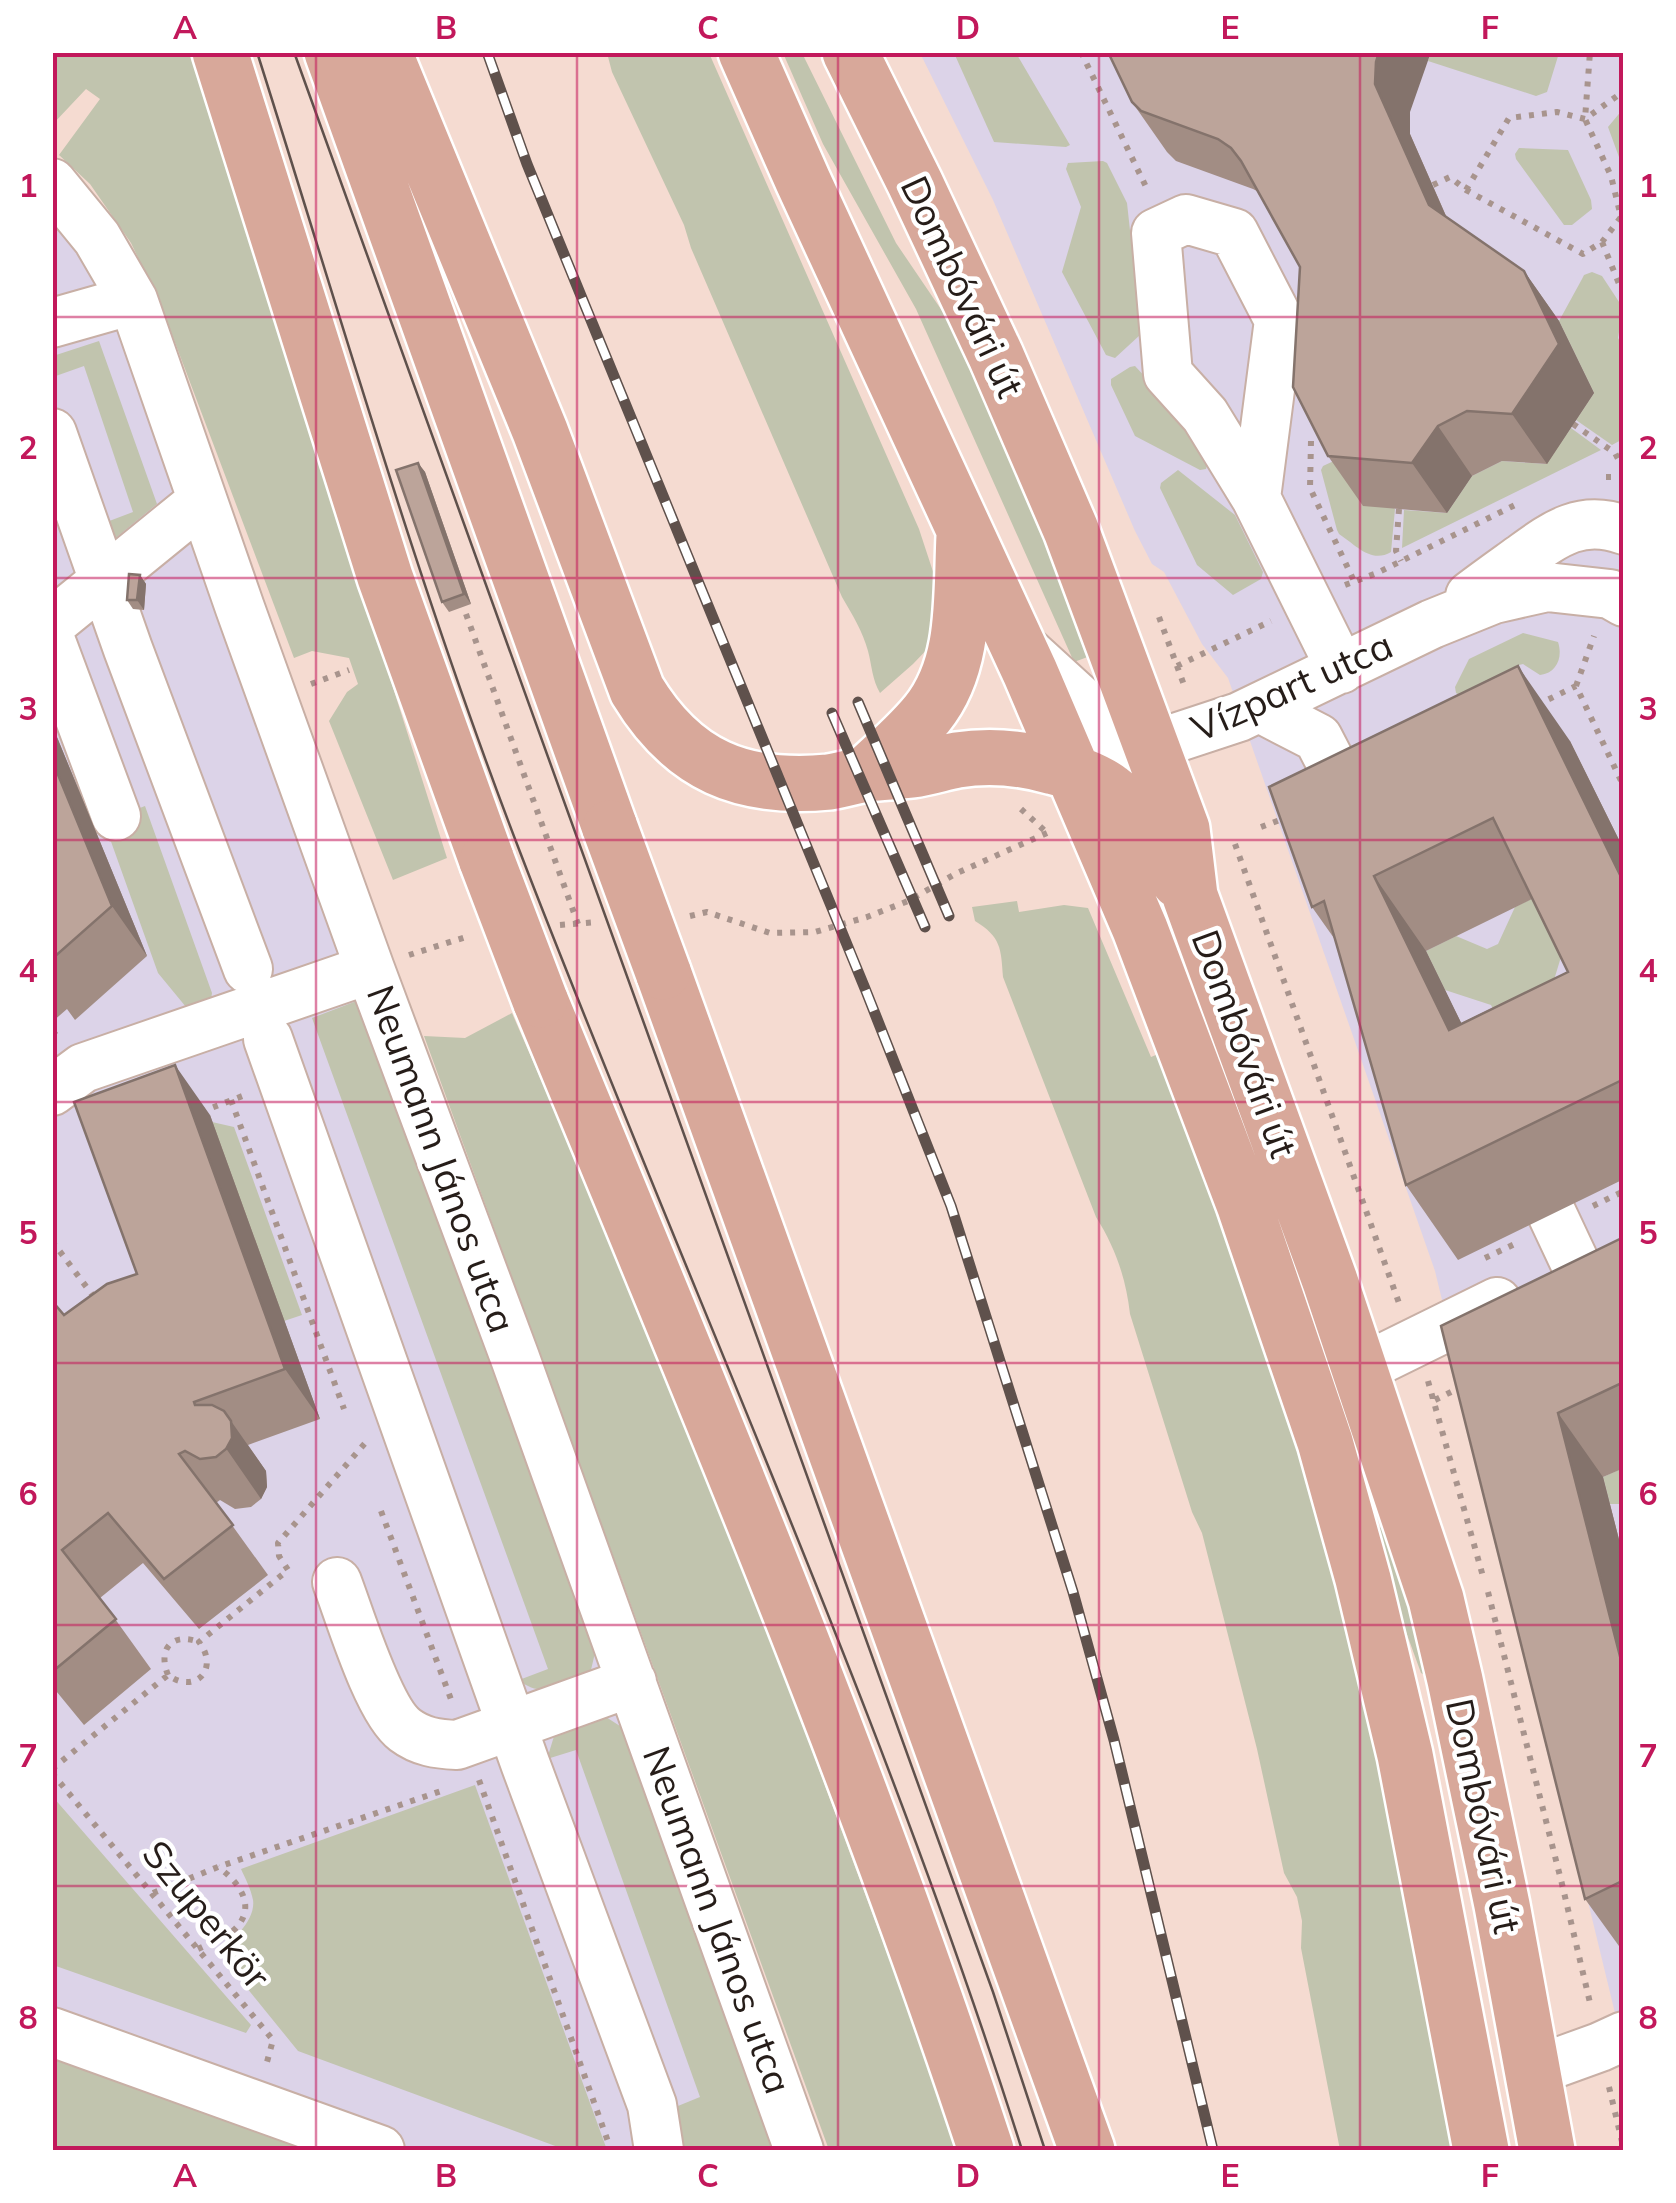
<svg xmlns="http://www.w3.org/2000/svg" width="1676" height="2203" font-family="Mulish,sans-serif">
<rect width="100%" height="100%" fill="#f5dbd1"/>
<path fill="#dcd3e8" d="M920 53H1623V2046L1435 1271 1228 678 1202 644 1164 572 1152 564 1135 531 993 200Z
M52 197 115 282 790 2150H330L53 2051Z"/>
<path fill="#c1c4ae" d="M53 53H192L447 858 393 880 329 721 347 692 358 684 349 658 312 651 294 658 162 308 131 243 90 184 59 155 100 99 86 89 53 124Z
M607 53H709L919 529 942 599 935 641 913 664 880 693C872 679 872 666 868 651 863 632 852 614 842 597L691 248 684 225 612 72Z
M783 53H802L896 243 953 327 979 375 1093 655 1074 662 916 309 823 144Z
M954 53H1016L1070 145 1066 147 994 142Z
M1431 53V52L1559 53 1547 92 1536 96 1428 61Z
M1623 109V168L1608 127Z
M1519 148 1568 150 1591 200 1592 209 1572 225H1564L1516 159 1515 154Z
M1103 161 1107 163 1127 203 1141 331 1140 335 1115 358 1106 355 1062 272 1081 207 1066 169 1068 163Z
M1592 272 1602 276 1623 308 1618 338 1623 347V439L1612 445 1576 420 1594 393 1559 321 1582 279 1584 275Z
M99 341 157 504 107 545 104 523 133 512 84 366 53 377V356Z
M1135 366 1203 439 1208 462 1206 469 1200 470 1135 436 1111 385V379L1130 367Z
M1571 428 1601 450 1402 548 1404 510 1447 513 1472 476 1502 461 1546 464Z
M1338 459 1395 509 1391 552C1371 564 1356 545 1339 534L1337 530 1321 470 1323 466Z
M1178 470 1235 515 1263 572 1261 579 1233 595 1197 565 1160 488 1161 483Z
M1523 633 1558 642C1563 657 1557 673 1540 675L1523 664 1519 665 1474 704 1456 693 1455 687 1469 659Z
M145 806 212 993 211 1000 186 1007 158 973 104 822Z
M1545 892 1567 937 1554 980 1496 1015 1491 1005 1445 990 1426 951 1456 936 1487 949 1498 944 1515 907Z
M1017 901 1019 912 1064 905 1088 908 1151 1057 1163 1052 1306 1468 1350 1622 1415 1931 1453 2150H1340L1301 1948 1302 1921 1297 1897 1284 1873 1257 1749 1202 1533 1192 1512 1130 1314C1126 1278 1115 1247 1096 1217L1003 977C1001 948 1001 937 975 921L972 907Z
M362 999 593 1636 595 1653 590 1674C566 1684 542 1700 519 1680L548 1669 312 1018Z
M512 1013 614 1248 731 1532 960 2150H829L424 1036 465 1038Z
M212 1122 234 1127 302 1315 284 1321Z
M1623 1468V1504H1610L1603 1477Z
M1378 1526 1383 1529 1415 1621 1428 1677 1421 1673 1394 1599 1375 1528Z
M606 1717 623 1728 777 2150H679L673 2108 700 2097 576 1750 547 1759 555 1733Z
M475 1785 607 2150H566L298 2051 217 1951C232 1942 256 1920 253 1900 251 1889 245 1878 241 1869Z
M53 1797 251 2025 246 2033 53 1965Z
M53 2051 330 2150H53Z"/>
<g fill="none" stroke-linecap="round" stroke-linejoin="round">
<g stroke="#c8afa5" stroke-width="52">
<path id="minor" d="M52 183 97 238 133 300 240 608 370 969 515 1358 799 2150
M52 323 133 300
M52 433 128 649 248 969
M1256 498 1279 320 1234 233 1186 219 1156 233 1168 374 1205 415 1256 498 1341 669
M1470 596C1487 583 1504 571 1522 558 1555 534 1581 514 1624 530
M52 623 202 501
M52 644 116 816
M1019 644 1110 727 1151 747
M1260 708 1318 738 1358 815
M1072 772 1239 717 1432 624 1494 599 1547 587 1610 594 1624 602
M268 1039 525 1763 652 2105 659 2150
M52 1091 83 1068 370 969
M1552 1214 1575 1263
M1361 1369 1497 1302
M337 1582C350 1616 378 1710 405 1730 421 1742 437 1744 457 1745L632 1682
M52 2032 380 2150
M1531 2072 1600 2047 1624 2036"/>
</g>
<g stroke="#fff" stroke-width="60">
<path id="major" d="M220 52 385 577 487 861
M332 52 610 828
M384 52 540 431 637 690C683 766 742 790 829 782 842 780 854 776 867 774 882 772 897 772 912 770 927 768 942 763 957 760 989 755 1023 758 1054 767 1073 772 1095 779 1110 791 1140 813 1158 852 1179 881
M746 52 803 181 1030 672 1140 929 1244 1204 1325 1442 1363 1579 1405 1755 1481 2150
M850 52 915 183 996 356 1071 530 1182 829 1190 896 1330 1281 1436 1599 1455 1680 1502 1905 1547 2150
M866 774C887 755 909 736 927 714 967 665 961 595 964 536
M663 972 1087 2150
M540 1000C697 1380 858 1760 986 2150"/>
</g>
<path stroke="#a8948d" stroke-width="6" stroke-dasharray="5 8" stroke-linecap="butt" d="M1081 52 1148 191
M1433 185 1450 177 1466 190 1583 254 1602 242 1621 217 1611 176 1585 119 1590 52
M1466 190 1509 118 1557 112 1585 119 1624 91
M1602 242 1624 296
M1573 424 1615 453 1624 470
M1311 441 1310 488 1354 581
M1606 477H1624
M1399 509 1396 551 1401 561
M1345 585 1377 573 1515 505
M466 614 578 924
M1159 617 1184 685
M1177 666 1271 621
M311 684 349 670
M1576 686 1594 636
M1537 705 1576 686 1624 787
M1021 809 1045 831
M1261 827 1288 817
M1235 844 1399 1303
M690 916 707 912 770 933 815 932 867 917 908 901 957 873 1047 833
M560 925 598 922
M409 955 469 936
M231 1100 344 1409
M201 1112 245 1095
M1593 1206 1624 1191
M52 1241 97 1301
M1485 1258 1519 1242
M1428 1381 1484 1580
M1435 1400 1461 1387
M381 1511 452 1702
M1488 1592 1562 1884 1591 2007
M168 1675C157 1648 173 1632 199 1642
M52 1769 168 1675C195 1695 220 1669 199 1642L288 1570 279 1556 278 1543 367 1441
M52 1773 273 2040 267 2062
M479 1780 611 2150
M153 1893 218 1867 444 1790
M198 1949C210 1943 225 1938 235 1929 258 1906 238 1881 218 1867
M1609 2087 1624 2150"/>
<use href="#minor" stroke="#fff" stroke-width="48"/>
<use href="#major" stroke="#d8a89a" stroke-width="55"/>
<path stroke="#5f514c" stroke-width="2.5" d="M257 52C342 320 419 590 520 852 687 1286 882 1707 1022 2150
M294 52 993 1992 1045 2150"/>
<g stroke="#5f514c" stroke-width="11">
<path id="rail" d="M487 52 527 164 866 991 951 1206 1073 1592 1114 1740 1213 2150
M858 702 949 916
M832 713 925 927"/>
</g>
<use href="#rail" stroke="#fff" stroke-width="8" stroke-dasharray="22" stroke-linecap="butt"/>
<g stroke="#fff" stroke-width="60" stroke-linecap="butt">
<path id="major-bridge" d="M610 828 663 972
M487 861 540 1000"/>
</g>
<use href="#major-bridge" stroke="#d8a89a" stroke-width="55"/>
</g>
<path fill="#a28d84" fill-rule="evenodd" d="M1132 102 1410 112V134L1447 218 1524 271 1559 321 1594 393 1547 464 1502 461 1472 476 1447 513 1363 506 1328 456 1300 267 1259 192 1253 189 1176 161 1167 152Z
M418 463 425 472 471 604 449 612 442 602Z
M140 575 146 584 144 610 133 609 127 600Z
M52 725 147 956 75 1020 67 1009 52 1022Z
M1570 741 1624 850V1179L1458 1260 1406 1185 1336 941 1312 907ZM1532 899 1568 972 1461 1023 1426 951Z
M52 1025 58 1033 52 1038Z
M210 1115 320 1419 248 1445 266 1471 267 1487 261 1499 251 1507 235 1509 220 1500 216 1503 268 1575 199 1629 143 1563 100 1598 151 1669 84 1725 52 1686V1301L64 1315 137 1274Z
M1624 1237V1468L1603 1477 1624 1559V1953L1585 1899 1441 1326Z"/>
<path fill="#84736c" d="M1379 52H1431L1410 112V134L1463 255 1429 205 1375 84 1376 62Z
M1524 271 1559 321 1594 393 1547 464 1512 414Z
M1438 426 1472 476 1447 513 1412 463Z
M418 463 425 472 471 604 464 594Z
M140 575 146 584 144 610 137 600Z
M1518 666 1570 741 1624 850V883Z
M52 725 147 956 112 906 52 760Z
M1374 876 1426 951 1501 1104 1449 1030Z
M175 1065 210 1115 320 1419 285 1369Z
M194 1402 226 1448 231 1421 266 1471 267 1487 261 1499Z
M1558 1413 1603 1477 1624 1559V1672Z"/>
<path fill="#bca49a" stroke="#84736c" stroke-width="2.5" fill-rule="evenodd" d="M1108 52H1379L1376 62 1375 84 1429 205 1524 271 1559 344 1512 414 1467 411 1438 426 1412 463 1328 456 1293 387 1300 267 1241 161 1231 148 1218 139 1141 111 1132 102Z
M418 463 464 594 442 602 396 470Z
M129 574 140 575 137 600H127Z
M1518 666 1624 883V1079L1406 1185 1324 901 1312 907 1269 787ZM1493 818 1568 972 1449 1030 1374 876Z
M52 760 112 906 52 959Z
M175 1065 285 1369 194 1402 195 1405H212L224 1411 231 1421 232 1438 226 1449 216 1457 200 1459 185 1451 179 1454 233 1525 164 1579 108 1513 62 1550 116 1619 52 1672V1301L64 1315 107 1284 137 1274 74 1102Z
M1624 1237V1382L1558 1413 1624 1672V1880L1585 1899 1441 1326Z"/>
<path fill="none" stroke="#c2185b" stroke-width="2.5" stroke-opacity="0.55" d="M316 52V2150M577 52V2150M838 52V2150M1099 52V2150M1360 52V2150M52 317H1624M52 578H1624M52 840H1624M52 1102H1624M52 1363H1624M52 1625H1624M52 1886H1624"/>
<g text-anchor="middle" stroke-width="9" stroke-linejoin="round" paint-order="stroke">
<g font-size="38" fill="#261d19" stroke="#fff">
<text transform="translate(962 287) rotate(65)" y="13">Dombóvári út</text>
<text transform="translate(1292 687) rotate(-24)" y="13">Vízpart utca</text>
<text transform="translate(1244 1044) rotate(70)" y="13">Dombóvári út</text>
<text transform="translate(441 1159) rotate(70)" y="13">Neumann János utca</text>
<text transform="translate(1483 1816) rotate(78)" y="13">Dombóvári út</text>
<text transform="translate(206 1915) rotate(51)" y="13">Szuperkör</text>
<text transform="translate(717 1920) rotate(70)" y="13">Neumann János utca</text>
</g>
</g>
<rect width="1676" height="2203" fill="none" stroke="#ffffff" stroke-width="110"/>
<rect x="55" y="55" width="1566" height="2093" fill="none" stroke="#c2185b" stroke-width="4"/>
<g font-size="32" text-anchor="middle" font-weight="bold" fill="#c2185b">
<text x="185" y="39">A</text>
<text x="446" y="39">B</text>
<text x="708" y="39">C</text>
<text x="968" y="39">D</text>
<text x="1230" y="39">E</text>
<text x="1490" y="39">F</text>
<text x="28" y="197">1</text>
<text x="1648" y="197">1</text>
<text x="28" y="459">2</text>
<text x="1648" y="459">2</text>
<text x="28" y="720">3</text>
<text x="1648" y="720">3</text>
<text x="28" y="982">4</text>
<text x="1648" y="982">4</text>
<text x="28" y="1244">5</text>
<text x="1648" y="1244">5</text>
<text x="28" y="1505">6</text>
<text x="1648" y="1505">6</text>
<text x="28" y="1767">7</text>
<text x="1648" y="1767">7</text>
<text x="28" y="2029">8</text>
<text x="1648" y="2029">8</text>
<text x="185" y="2187">A</text>
<text x="446" y="2187">B</text>
<text x="708" y="2187">C</text>
<text x="968" y="2187">D</text>
<text x="1230" y="2187">E</text>
<text x="1490" y="2187">F</text>
</g>
</svg>
